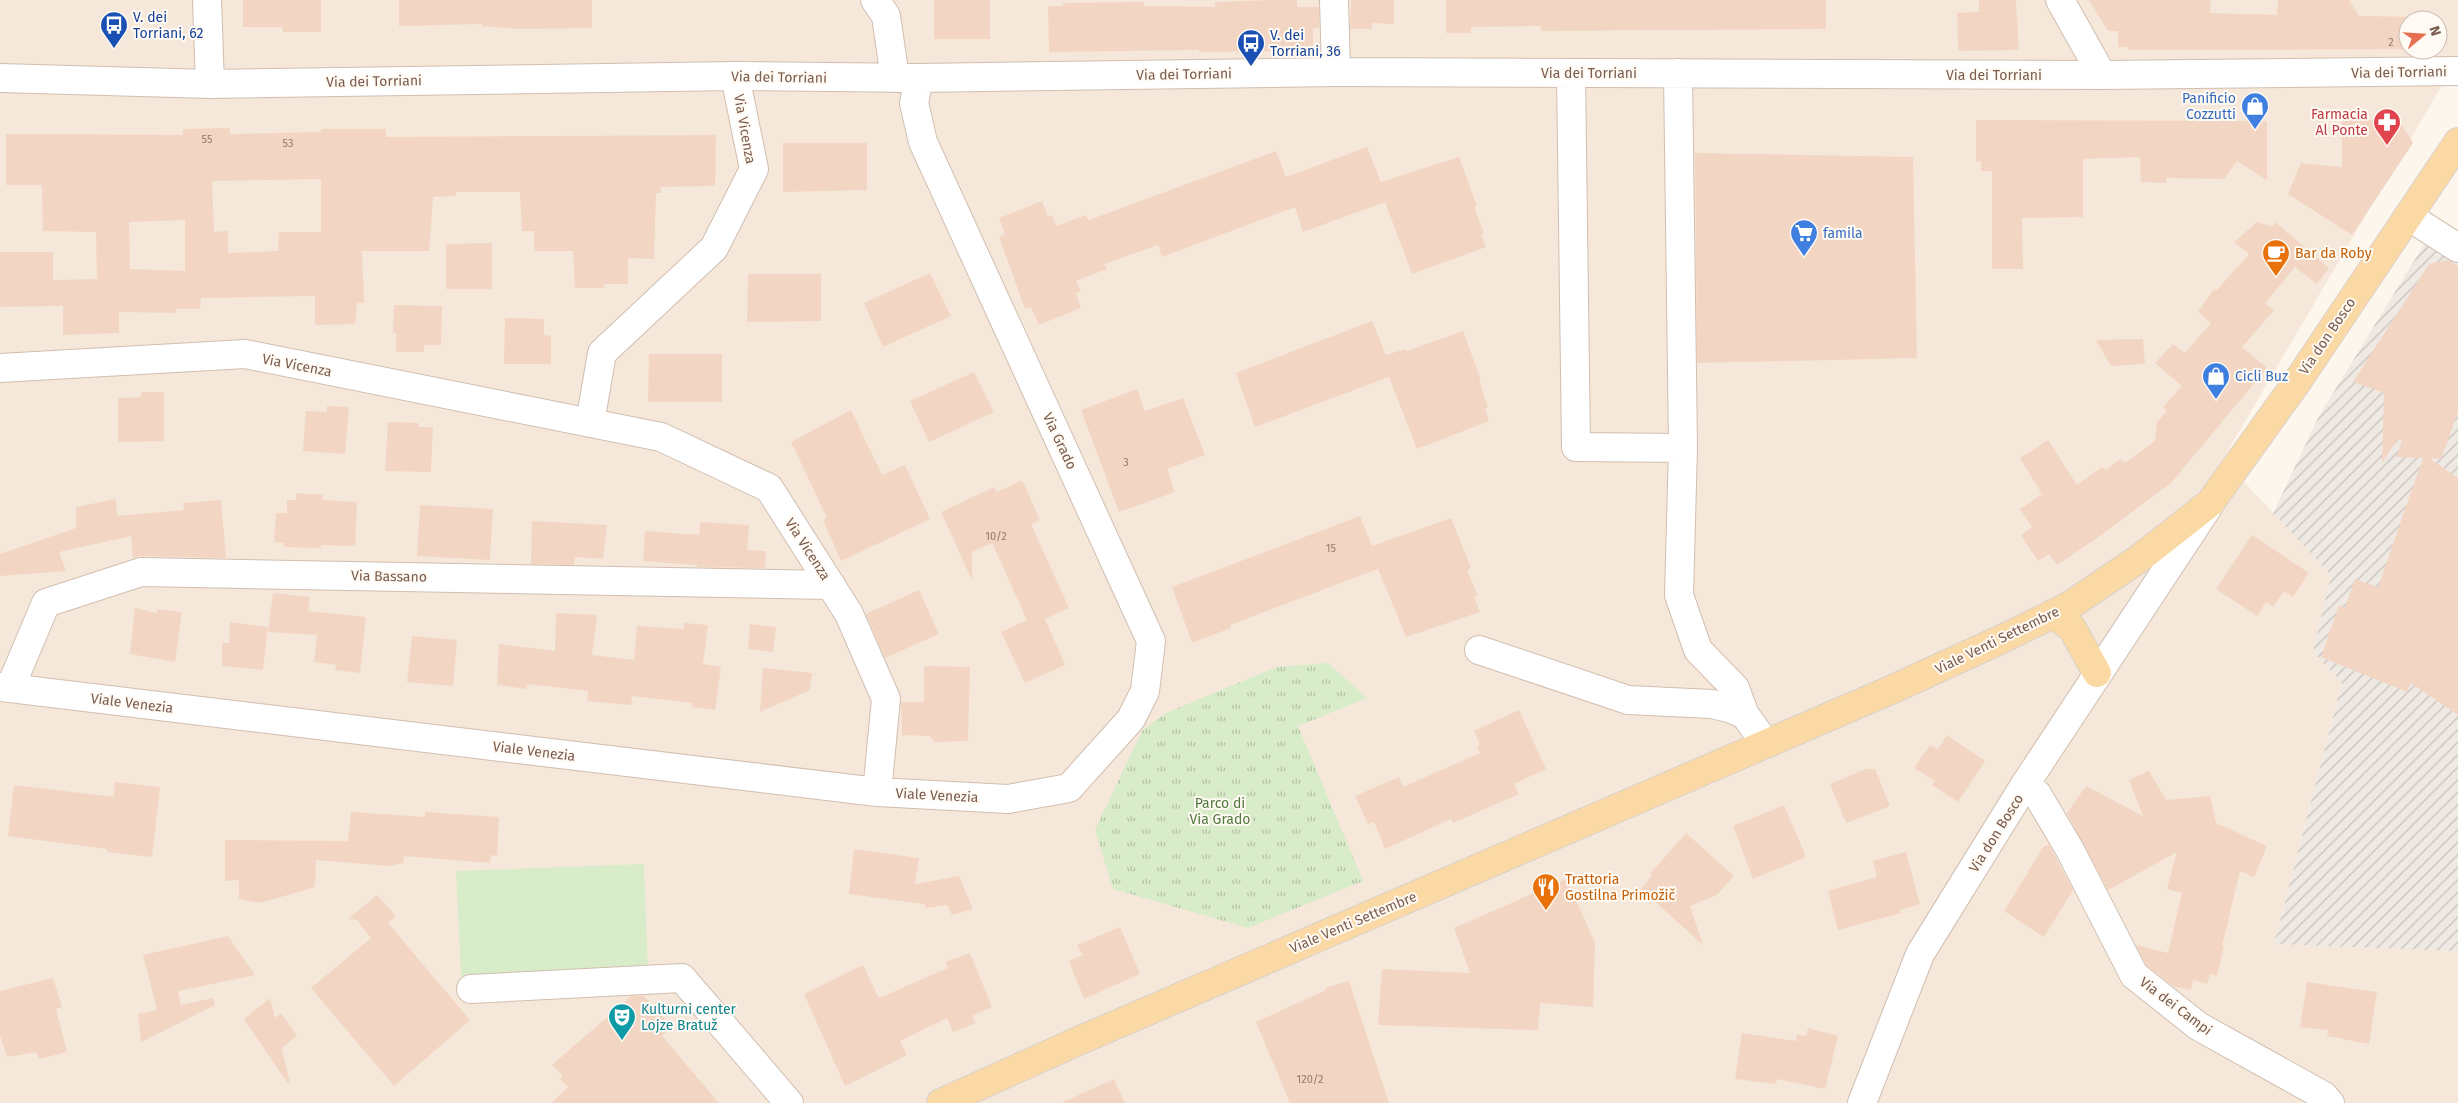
<svg xmlns="http://www.w3.org/2000/svg" width="2458" height="1103" font-family="'Fira Sans',sans-serif">
<defs>
<pattern id="industrial-furrows" width="10" height="10" patternUnits="userSpaceOnUse" patternTransform="scale(1.25)"><rect width="10" height="10" fill="#efe9e4"/><path d="M-1 1l2-2M0 10L10 0M9 11l2-2" fill="none" stroke="#c7c0bb"/></pattern>
<pattern id="park-tufts" width="24" height="20" patternUnits="userSpaceOnUse" patternTransform="scale(1.25)"><rect width="24" height="20" fill="#d8ecc9"/><path d="M3 7l-1-3M5 7V3M7 7l1-3M15 17l-1-3M17 17v-4M19 17l1-3" fill="none" stroke="#b4c2a5"/></pattern>
</defs>
<rect width="100%" height="100%" fill="#fdf6ec"/>
<path fill="#f5e8da" fill-rule="evenodd" d="M0 0H2458V58L2223 459 2331 575 2313 652 2342 683 2274 944 2458 951V1103H0ZM2408 20H2438V50H2408Z"/>
<path fill="url(#industrial-furrows)" d="M2428 238 2458 258V951L2274 944 2342 683 2313 652 2331 575 2273 513 2319 416Z"/>
<path fill="url(#park-tufts)" d="M1328 663 1367 698 1298 726 1363 881 1248 928 1113 889 1095 830 1142 731 1166 713 1277 667Z"/>
<path fill="#d8ecc9" d="M644 864 648 970 461 978 456 871Z"/>
<path fill="#f3d5c3" fill-rule="evenodd" d="M243 0H321V32H283L282 27H243Z
M399 0H592V28L516 29 482 26V24L399 26Z
M934 0H990V39H934Z
M1273 0H1297V7H1319V28H1313V51L1199 52V50L1049 52 1048 6H1063V3L1144 2V6L1215 7V2Z
M1351 0H1394V24L1372 23V29H1350Z
M1446 0H1826V29L1541 31V26L1471 27V33H1446Z
M1979 0H2016L2019 50 1958 51 1957 13 1979 12Z
M2089 0H2211L2210 13 2277 15 2278 0H2349L2359 16 2422 17 2423 20H2408V49L2128 50V47H2118V31H2108Z
M1976 120 2267 121V180L2237 161 2224 179 2166 178V183L2141 182 2140 157 2083 159V217L2022 218 2023 269H1992V171H1981V162H1976Z
M2342 120H2399L2413 143 2352 235 2288 194 2301 163 2342 167Z
M230 128V134L321 132V129H386V137L716 135 715 186 661 187V193H656L654 259 628 258V284H604L605 288H575L573 251H534V231H522L520 192H456V196L433 197 429 251H362L364 303H357L355 324 315 325V296L201 298 200 309H176V313L119 312V333L63 335V306L0 307V252H53V280L97 279 96 232 43 231 42 185H6V134L183 135V129ZM321 179V232H279L278 251 228 253V231L214 232 212 181ZM185 220V271L130 269 129 222Z
M783 143H867V190L783 192Z
M1367 147 1381 182 1459 157 1477 206 1474 207 1484 233 1481 235 1486 247 1412 274 1385 202 1303 232 1295 207 1162 257 1158 245 1104 264 1107 269 1076 281 1081 292 1076 293 1081 308 1039 325 1031 307 1025 309 999 237 1005 234 999 218 1042 201 1048 216 1052 215 1057 226 1085 215 1089 220 1276 151 1286 177Z
M1695 153 1913 157 1917 358 1697 363Z
M2257 222 2273 227 2275 222 2329 268 2317 284 2295 267 2265 303 2274 310 2242 347 2267 368 2171 483 2093 541 2057 565 2049 554 2038 561 2021 535 2032 527 2020 509 2042 494 2020 458 2048 440 2077 485 2102 467 2106 470 2120 459 2125 463 2155 441 2157 422 2167 411 2163 407 2182 386 2155 363 2173 344 2185 353 2211 323 2198 312 2214 289 2217 290 2249 254 2234 242Z
M492 243V289H446V244Z
M2448 260 2458 266V412L2441 459 2429 458 2458 478V715L2411 683 2407 692 2321 657 2339 605 2345 608 2355 579 2378 587 2423 458 2396 457 2402 441 2398 439 2382 463 2384 393 2353 382 2429 264Z
M930 273 951 316 883 347 864 303Z
M748 274H821V321L747 322Z
M394 305 442 306 441 345H424V352H396V333H393Z
M505 318 544 319V335L551 336V364H504Z
M1372 321 1386 355 1405 349 1407 351 1463 331 1481 380 1479 381 1488 407 1485 408 1489 421 1417 449 1389 377 1255 427 1236 373Z
M2143 339 2145 364 2111 366 2096 340Z
M649 354H722V402H648Z
M974 372 994 412 929 442 910 401Z
M1137 389 1145 411 1183 398 1205 455 1167 469 1175 492 1119 512 1081 410Z
M141 392H164V441L118 442V398L141 397Z
M327 406 349 407 345 454 303 451 306 411 327 412Z
M851 410 882 475 905 465 930 519 841 561 823 520 827 518 791 442Z
M388 422 418 423 419 427H433L431 472 385 471Z
M1022 480 1040 520 1031 524 1069 608 1045 619 1065 665 1025 683 1001 632 1027 620 992 543 972 552V580L941 512 994 487 997 492Z
M296 493 323 495 322 500 357 502 355 546 321 545V548L284 547V543L274 542 276 513H287V500H296Z
M116 499 117 516 184 510 183 503 221 500 226 558 141 556 133 558 131 536 59 552 66 571 0 576V554L76 528V507Z
M420 505 493 509 490 560 417 556Z
M1360 516 1372 546 1451 518 1471 568 1467 570 1478 596 1474 597 1480 612 1406 637 1378 569 1230 625 1231 628 1192 643 1172 587Z
M532 521 607 525 603 559 575 557 574 565 531 564Z
M700 522 749 525 747 550 766 551 765 568 697 567V565L643 561 645 531 699 535Z
M2252 535 2309 573 2293 597 2284 591 2273 607 2266 602 2257 616 2216 589Z
M919 590 939 634 885 658 866 614Z
M273 593 310 597 308 611 366 617 360 673 335 670 336 665 314 662 317 635 268 632Z
M135 608 157 613 158 609 182 612 175 662 130 654Z
M556 613 597 615 592 655 634 660 637 626 684 629V623L708 625 703 664 721 667 715 710 692 707 693 703 632 696 631 705 587 701 588 691 527 684 526 689 497 685 499 644 555 651Z
M230 622 268 627 263 670 222 666V643H229Z
M750 624 776 627 773 652 748 649Z
M412 636 457 640 453 686 407 682Z
M924 666 970 667 968 741 934 742 930 736 902 735 901 702H924Z
M763 668 812 673 810 690 760 712Z
M1519 710 1546 769 1514 784 1519 794 1453 823 1451 819 1385 849 1374 822 1368 824 1355 796 1399 777 1403 787 1480 753 1477 747 1480 745 1474 731Z
M1947 735 1985 761 1958 802 1932 785 1935 781 1914 768 1930 745 1938 749Z
M1866 769H1875L1890 806 1846 823 1830 784Z
M2149 771 2166 800 2210 796 2216 823 2267 846 2254 877 2240 871 2222 946 2224 947 2217 976 2210 974 2207 984 2193 980 2191 990 2173 986 2146 965 2136 945 2168 953 2182 893 2167 889 2177 852 2108 890 2067 813 2086 786 2143 816 2129 780Z
M115 782 160 787 152 857 107 852V849L8 836 14 785 114 797Z
M1784 805 1806 857 1753 879 1733 826Z
M351 812 425 817V812L499 817 497 856 491 855 490 863 404 856 403 863 390 866 316 860 315 887 260 903 239 899V880L225 881V840L348 841Z
M1686 833 1734 876 1717 895 1690 906 1703 945 1641 889 1652 876 1650 874Z
M2049 845 2073 890 2044 937 2004 911 2044 846Z
M854 849 919 858 915 884 959 876 973 909 952 915 947 905 926 908 925 904 849 894Z
M1906 852 1920 904 1900 910 1901 913 1838 930 1828 891 1877 877 1873 861Z
M1566 879 1595 942 1593 1007 1540 1003 1538 1030 1378 1025 1382 969 1470 973 1454 928Z
M377 895 396 916 388 923 470 1020 394 1086 311 988 371 938 357 920 348 919Z
M1120 927 1140 974 1084 999 1069 961 1083 955 1077 945Z
M228 936 255 975 178 991 181 1005 213 998 215 1005 141 1042 138 1014 157 1010 143 955Z
M970 953 992 1007 972 1016 976 1023 953 1032 947 1018 900 1041 907 1055 845 1086 804 994 863 965 879 998 948 968 945 962Z
M53 978 62 1007 56 1009 67 1052 39 1059 36 1052 7 1057 0 1035V991Z
M1349 981 1389 1103H1290L1256 1022 1326 990 1325 988Z
M2307 982 2377 992 2369 1044 2327 1036 2328 1030 2300 1027Z
M631 996H644L672 1027 662 1036 719 1103H551L568 1087 560 1079 563 1076 552 1065Z
M270 998 275 1018 281 1013 297 1036 282 1048 290 1083 288 1084 244 1019Z
M1808 1028 1838 1036 1825 1089 1777 1079 1776 1084 1735 1079 1742 1033 1796 1041 1797 1034 1806 1036Z
M1114 1079 1125 1103H1061Z"/>
<g fill="none" stroke-linecap="round" stroke-linejoin="round">
<g stroke="#d1beb0" stroke-width="30">
<path id="minor" d="M207 0 210 84
M875 0 886 16 895 78
M1334 0 1336 72
M2060 0 2102 75
M1571 73 1576 447 1683 448
M1678 73 1683 448 1679 595 1698 650 1735 688 1745 715
M0 78 210 84 735 76 919 78 1336 72 2102 75 2458 71
M2408 216 2458 248
M0 368 245 354 661 437 769 488 849 614 886 699 877 792
M590 423 602 353 714 248 754 169 735 76
M1479 650 1628 700 1712 704 1729 708 1745 715 1766 744
M0 687 877 792 1008 799 1069 788 1131 719 1145 691 1151 641 923 142 914 103 919 78
M10 688 46 603 141 572 831 585
M2024 786 2037 794 2070 850 2134 975 2198 1026 2324 1096 2330 1103
M471 989 682 978 789 1103
M1862 1103 1920 954 2024 786 2208 507"/>
</g>
<g stroke="#dad1cd" stroke-width="30">
<path id="major" d="M2052 614 2072 628 2097 673
M941 1103 1076 1042 1893 689 2002 639 2069 606 2140 558 2210 503 2297 382 2458 142"/>
</g>
<use href="#minor" stroke="#fff" stroke-width="28"/>
<use href="#major" stroke="#fbd9a5" stroke-width="28"/>
</g>
<defs>
<g id="bus-pin" transform="scale(1.4375)"><path d="M0 17L-7.5 6A9.5 9.5 0 1 1 7.5 6Z" fill="#1a4fb4" stroke="#fffaf3"/><path d="M-5-6H5V4H4V6H2V4H-2V6H-4V4H-5ZM-3.5-4V0h7V-4ZM-3.5 1.2v1.5H-2V1.2ZM2 1.2v1.5H3.5V1.2Z" fill="#fff"/></g>
<g id="shop-pin" transform="scale(1.4375)"><path d="M0 17L-7.5 6A9.5 9.5 0 1 1 7.5 6Z" fill="#3f7fe0" stroke="#fffaf3"/><path d="M-5-2.5h2.3a2.7 3.5 0 0 1 5.4 0H5L5.5 6h-11ZM-1.5-2.5h3a1.5 2.3 0 0 0-3 0Z" fill="#fff"/></g>
<g id="pharmacy-pin" transform="scale(1.4375)"><path d="M0 17L-7.5 6A9.5 9.5 0 1 1 7.5 6Z" fill="#e0444e" stroke="#fffaf3"/><path d="M-2-6h4v4h4v4h-4v4h-4v-4h-4v-4h4Z" fill="#fff"/></g>
<g id="supermarket-pin" transform="scale(1.4375)"><path d="M0 17L-7.5 6A9.5 9.5 0 1 1 7.5 6Z" fill="#3f7fe0" stroke="#fffaf3"/><path d="M-6-5.5h2.5l.6 2H6L4.5 2H-2.5L-4.4-4H-6ZM-1.5 3.2a1.3 1.3 0 1 0 .1 0ZM3 3.2a1.3 1.3 0 1 0 .1 0Z" fill="#fff"/></g>
<g id="cafe-pin" transform="scale(1.4375)"><path d="M0 17L-7.5 6A9.5 9.5 0 1 1 7.5 6Z" fill="#e8710a" stroke="#fffaf3"/><path d="M-5.5-4.5H6V0H3Q3 3.5 0 3.5H-2.5Q-5.5 3.5-5.5 0ZM3-3.2v2h1.7v-2ZM-6 4.5H4V6H-6Z" fill="#fff"/></g>
<g id="restaurant-pin" transform="scale(1.4375)"><path d="M0 17L-7.5 6A9.5 9.5 0 1 1 7.5 6Z" fill="#e8710a" stroke="#fffaf3"/><path d="M-5-6h1v4h1v-4h1v4h1v-4h1v5L-1.5 .5V6h-2V.5L-5-1ZM5-6V6H3V1.5H1.5Q1.5-4 5-6Z" fill="#fff"/></g>
<g id="theatre-pin" transform="scale(1.4375)"><path d="M0 17L-7.5 6A9.5 9.5 0 1 1 7.5 6Z" fill="#0f9aa8" stroke="#fffaf3"/><path d="M-5-5.5Q0-4 5-5.5V0Q5 5 0 6Q-5 5-5 0ZM-3.3-2.5H-1v1.5H-3.3ZM1-2.5H3.3v1.5H1ZM-2.8 1Q0 5.5 2.8 1Z" fill="#fff"/></g>
</defs>
<g fill-rule="evenodd">
<use href="#bus-pin" x="114" y="25"/>
<use href="#bus-pin" x="1251" y="43"/>
<use href="#shop-pin" x="2255" y="106"/>
<use href="#pharmacy-pin" x="2387" y="122"/>
<use href="#supermarket-pin" x="1804" y="233"/>
<use href="#cafe-pin" x="2276" y="253"/>
<use href="#shop-pin" x="2216" y="376"/>
<use href="#restaurant-pin" x="1546" y="887"/>
<use href="#theatre-pin" x="622" y="1017"/>
</g>
<g text-anchor="middle" stroke-width="4" stroke-linejoin="round" paint-order="stroke">
<g font-size="11" fill="#987a6a">
<text x="2391" y="46">2</text>
<text x="207" y="143">55</text>
<text x="288" y="147">53</text>
<text x="1126" y="466">3</text>
<text x="996" y="540">10/2</text>
<text x="1331" y="552">15</text>
<text x="1310" y="1083">120/2</text>
</g>
<g font-size="14" fill="#164399" stroke="#fffaf3" text-anchor="start">
<text x="133" y="22">V. dei<tspan x="133" dy="16">Torriani, 62</tspan></text>
<text x="1270" y="40">V. dei<tspan x="1270" dy="16">Torriani, 36</tspan></text>
</g>
<g font-size="14" fill="#7a5c4d" stroke="#fffaf3">
<text transform="translate(2399 72) rotate(-1)" y="5">Via dei Torriani</text>
<text x="1589" y="78">Via dei Torriani</text>
<text transform="translate(1184 74) rotate(-1)" y="5">Via dei Torriani</text>
<text x="1994" y="80">Via dei Torriani</text>
<text transform="translate(779 77) rotate(1)" y="5">Via dei Torriani</text>
<text transform="translate(374 81) rotate(-1)" y="5">Via dei Torriani</text>
<text transform="translate(745 129) rotate(80)" y="5">Via Vicenza</text>
<text transform="translate(2327 336) rotate(-56)" y="5">Via don Bosco</text>
<text transform="translate(297 365) rotate(11)" y="5">Via Vicenza</text>
<text transform="translate(1060 441) rotate(65)" y="5">Via Grado</text>
<text transform="translate(808 549) rotate(57)" y="5">Via Vicenza</text>
<text transform="translate(389 576) rotate(1)" y="5">Via Bassano</text>
<text transform="translate(1997 640) rotate(-26)" y="5">Viale Venti Settembre</text>
<text transform="translate(132 703) rotate(7)" y="5">Viale Venezia</text>
<text transform="translate(534 751) rotate(7)" y="5">Viale Venezia</text>
<text transform="translate(937 795) rotate(3)" y="5">Viale Venezia</text>
<text transform="translate(1996 833) rotate(-58)" y="5">Via don Bosco</text>
<text transform="translate(1353 922) rotate(-23)" y="5">Viale Venti Settembre</text>
<text transform="translate(2176 1006) rotate(37)" y="5">Via dei Campi</text>
</g>
<g font-size="14" fill="#366cbe" stroke="#fffaf3" text-anchor="start">
<text x="2236" y="103" text-anchor="end">Panificio<tspan x="2236" dy="16">Cozzutti</tspan></text>
<text x="1823" y="238">famila</text>
<text x="2235" y="381">Cicli Buz</text>
</g>
<g font-size="14" fill="#be3a42" stroke="#fffaf3" text-anchor="end">
<text x="2368" y="119">Farmacia<tspan x="2368" dy="16">Al Ponte</tspan></text>
</g>
<g font-size="14" fill="#c56008" stroke="#fffaf3" text-anchor="start">
<text x="2295" y="258">Bar da Roby</text>
<text x="1565" y="884">Trattoria<tspan x="1565" dy="16">Gostilna Primožič</tspan></text>
</g>
<g font-size="14" fill="#537a41" stroke="#fffaf3">
<text x="1220" y="808">Parco di<tspan x="1220" dy="16">Via Grado</tspan></text>
</g>
<g font-size="14" fill="#0d838f" stroke="#fffaf3" text-anchor="start">
<text x="641" y="1014">Kulturni center<tspan x="641" dy="16">Lojze Bratuž</tspan></text>
</g>
</g>
<g transform="translate(2423 35) rotate(72)"><circle r="24" fill="#fffaf3" stroke="#cabbb1"/>
<path d="M0-4L9 19L0 12L-9 19Z" fill="#e76f51"/>
<text y="-8" font-size="14" font-weight="bold" text-anchor="middle" fill="#7a5c4d">N</text>
</g>
</svg>
